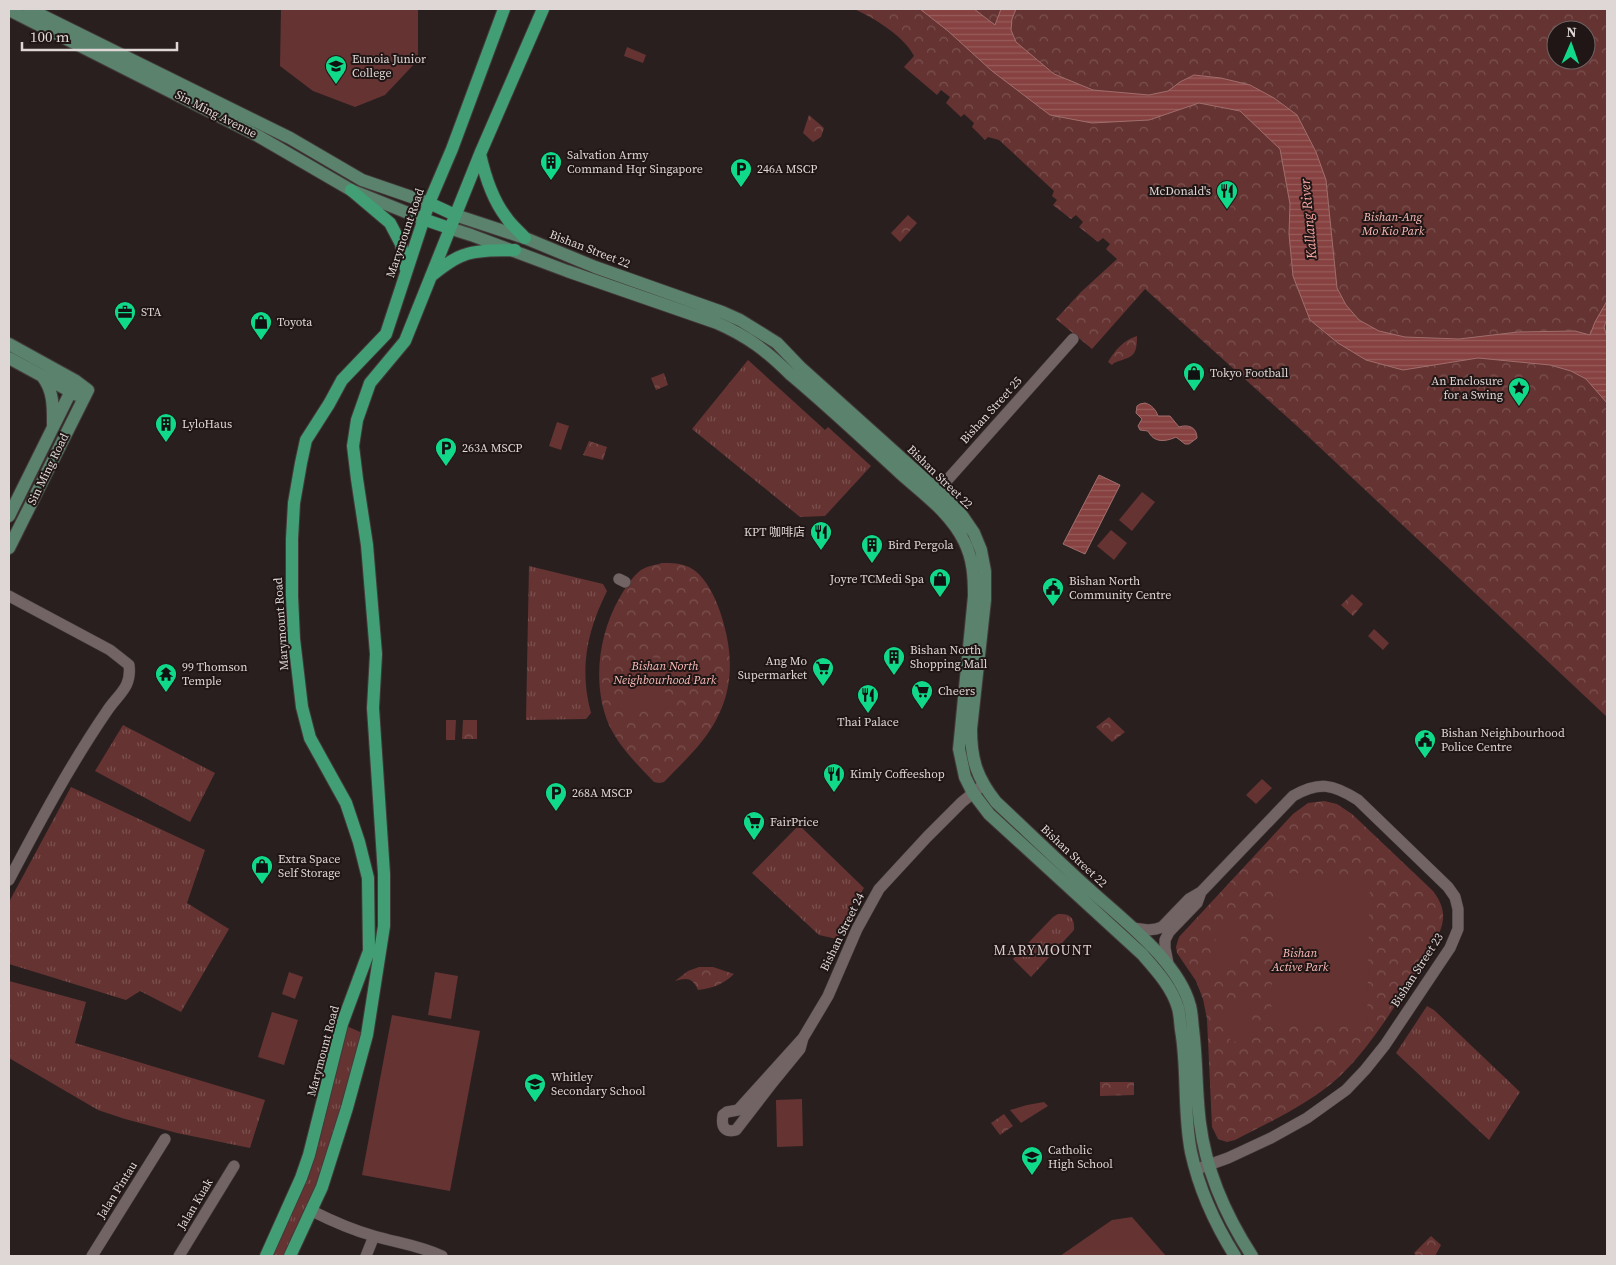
<svg xmlns="http://www.w3.org/2000/svg" width="1616" height="1265" font-family="'Source Serif 4','Noto Sans SC',serif">
<defs>
<pattern id="grass-tufts" width="24" height="20" patternUnits="userSpaceOnUse" patternTransform="scale(1.25)"><rect width="24" height="20" fill="#653432"/><path d="M3 7l-1-3M5 7V3M7 7l1-3M15 17l-1-3M17 17v-4M19 17l1-3" fill="none" stroke="#7b514f"/></pattern>
<pattern id="park-crowns" width="20" height="18" patternUnits="userSpaceOnUse" patternTransform="scale(1.25)"><rect width="20" height="18" fill="#653432"/><path d="M2 6a3 3 0 1 1 6 0M12 15a3 3 0 1 1 6 0" fill="none" stroke="#7b514f"/></pattern>
<pattern id="water-rules" width="6" height="5" patternUnits="userSpaceOnUse" patternTransform="scale(1.25)"><rect width="6" height="5" fill="#864140"/><path d="M0 2.5h6" fill="none" stroke="#975c5b"/></pattern>
</defs>
<rect width="100%" height="100%" fill="#2a1f1f"/>
<path fill="url(#grass-tufts)" d="M748 360 825 430 828 427 871 466 825 516 800 517 692 429Z
M529 566 603 584 607 591C587 631 579 669 591 713L586 719 526 720Z
M123 725 215 773 190 822 95 771Z
M71 787 205 850 187 903 229 929 181 1012 140 991 126 1000 9 964V902Z
M799 825 864 888 849 912 837 939 819 935 752 873Z
M1058 914C1070 913 1075 918 1074 930L1031 977 1013 959 1053 917Z
M9 981 86 1002 75 1043 265 1100 250 1148 177 1133 125 1119 98 1110 9 1058Z
M1427 1006 1434 1010 1520 1092 1489 1140 1396 1053Z
M342 1024 367 1035 347 1108 290 1256H266L301 1178Z"/>
<path fill="url(#park-crowns)" fill-rule="evenodd" d="M854 9H1607V717L1297 426 1145 289 1092 349 1056 319 1081 292 1117 259 1106 249 1110 244 1103 238 1098 242 1079 227 1083 222 1076 215 1071 219 1053 205 1057 200 1052 196 1054 191 999 140 988 137 985 140 972 127 974 123 964 114 961 117 946 103 950 97 941 90 937 95 904 67 914 56C904 36 874 18 854 9ZM1556 30H1586V60H1556Z
M809 115 824 128 821 137 813 142 803 133Z
M908 215 917 223 900 242 891 233Z
M1137 336C1137 359 1131 356 1114 363L1112 365 1108 362C1115 350 1124 340 1137 336Z
M664 373 668 385 656 390 651 378Z
M589 441 607 447 603 460 583 455Z
M662 563C672 563 680 563 689 567 704 575 712 591 718 606 731 641 736 679 719 714 707 741 684 761 664 782L659 783 654 782C637 764 620 748 609 725 592 685 598 635 620 597 626 587 632 577 641 570 647 566 656 565 662 563Z
M1352 594 1363 604 1353 616 1341 605Z
M1109 717 1125 732 1112 742 1096 727Z
M463 720H477V739H462Z
M1324 801 1337 804 1352 814 1433 891C1449 912 1444 926 1432 947 1405 989 1376 1042 1339 1077 1309 1104 1270 1122 1235 1140L1227 1142 1218 1139 1212 1127 1207 1019 1203 999 1196 981 1177 953 1176 947 1179 937 1293 814 1308 803Z
M699 967H713L734 974C723 985 712 988 698 990 693 978 687 977 675 981L688 971Z
M163 1077 178 1081 175 1092 160 1087Z
M1100 1082H1134V1095L1100 1096Z
M1004 1114 1013 1126 1000 1135 991 1123Z
M1431 1236 1441 1245 1435 1256H1417L1414 1253Z"/>
<path fill="#653432" d="M281 9H418V60L385 95 355 107 313 91 280 66Z
M627 47 646 55 643 63 624 56Z
M557 422 569 426 561 450 549 446Z
M1142 492 1155 502 1132 531 1119 520Z
M1111 530 1127 543 1114 560 1097 546Z
M1374 629 1389 643 1383 650 1368 636Z
M649 657 668 660 665 677C655 679 647 676 640 669L641 660 648 661Z
M633 683 671 694 664 716 626 706Z
M446 720H456L455 740H446Z
M1262 779 1272 788 1256 804 1246 795Z
M1274 873 1370 875 1367 1027 1271 1025Z
M1216 924 1241 925 1240 968H1214Z
M289 972 303 977 295 999 282 994Z
M435 972 458 976 451 1019 428 1015Z
M1245 1000C1253 1013 1256 1027 1248 1040L1232 1042C1222 1030 1223 1015 1227 1001Z
M272 1012 298 1020 284 1065 258 1057Z
M392 1015 480 1031 450 1191 362 1175Z
M802 1099 803 1146 777 1147 776 1100Z
M1044 1102 1048 1106 1021 1123 1010 1110 1027 1105Z
M1132 1217 1166 1256H1060L1112 1220Z"/>
<path fill="url(#water-rules)" stroke="#a06e6d" d="M920 9H974L995 25 1001 9H1016L1012 19 1011 30 1016 42 1054 74 1093 90 1149 95 1168 91 1180 82 1194 75 1221 78 1250 85 1274 98 1297 115 1316 152 1326 180 1337 288 1346 305 1359 320 1379 331 1405 337 1459 339 1518 332 1575 331 1590 335 1595 322 1607 301V319L1604 327 1607 337V403L1586 379 1571 371 1550 365 1478 358 1403 370 1366 360 1338 343 1310 320 1293 276 1289 234 1290 204 1280 149 1240 111 1199 103 1149 120 1092 123 1050 115 992 71 948 31Z
M1145 403C1152 405 1156 410 1158 416H1170L1179 427C1188 424 1197 427 1197 438L1189 444H1185L1176 437C1165 442 1154 443 1148 431L1140 430 1138 426 1142 419 1136 413 1137 406 1140 404Z
M1099 475 1120 485 1085 554 1063 544Z"/>
<g fill="none" stroke-linecap="round" stroke-linejoin="round">
<g stroke="#433a3a" stroke-width="12">
<path id="street" d="M933 496 1073 339
M619 579 625 582
M9 596 110 650 129 665C132 688 118 694 107 711 70 765 39 823 9 880
M1133 928 1148 930 1156 929 1162 927 1189 899 1201 892 1293 796C1319 781 1333 784 1358 800L1448 887 1455 897 1458 909V929L1450 948 1385 1045 1365 1070 1346 1090 1307 1118 1271 1138 1228 1158 1200 1168
M1168 963 1165 948V940L1169 932 1197 903 1201 892
M803 1038 738 1110 727 1112 723 1115C721 1126 724 1133 736 1130L773 1082 800 1049 803 1038 828 996 857 929 879 889 927 837 962 802 983 785
M312 1211C332 1221 352 1230 374 1236 398 1243 418 1245 442 1256
M92 1256 165 1139
M179 1256 234 1166
M366 1256 374 1236"/>
</g>
<g stroke="#433a3a" stroke-width="14">
<path id="secondary" d="M29 9 290 138 362 180 429 203
M9 10 258 136 351 190 423 219
M455 215 525 238 595 267 722 312 740 320 777 343 800 367 938 491 961 514 974 533 981 550 985 571V600L971 729C971 760 977 778 996 802 1027 831 1058 861 1090 890 1123 920 1179 962 1190 1006 1192 1013 1192 1021 1193 1029 1197 1060 1196 1092 1200 1123 1206 1171 1226 1216 1252 1256
M449 228 471 235 567 271 717 323C747 336 767 351 791 375 828 406 863 439 899 472 922 493 950 512 964 541 973 559 974 576 974 596L959 749 965 777 973 793 989 814 1142 954C1156 970 1172 987 1178 1008 1180 1015 1180 1023 1181 1030 1188 1070 1183 1112 1191 1152 1199 1189 1215 1224 1235 1256
M9 344 76 381 88 390 9 548
M9 358 77 395
M42 376C54 391 53 408 53 426
M9 516 76 381"/>
</g>
<g stroke="#433a3a" stroke-width="14">
<path id="primary" d="M480 154C485 176 492 199 506 217 511 225 519 231 525 238
M351 190 390 223 401 244 406 269
M429 203 455 215
M423 219 449 228
M431 276C441 268 452 259 464 255 480 249 499 251 515 250
M266 1256 301 1178 309 1155 342 1024 369 951 368 878 359 842 346 803 310 738 302 707 294 639 292 596V539L294 503 301 463 306 440 329 404 342 380 386 334 429 203 452 149 504 9
M290 1256 322 1187 347 1108 367 1035 384 926V874L373 708 376 654 367 545 357 479 353 446 357 420 370 383 405 341 480 154 543 9"/>
</g>
<use href="#street" stroke="#726464" stroke-width="11"/>
<use href="#secondary" stroke="#5a826c" stroke-width="12"/>
<use href="#primary" stroke="#429f75" stroke-width="12"/>
</g>
<defs>
<g id="university-pin" transform="scale(1.125)"><path d="M0 17L-7.5 6A9.5 9.5 0 1 1 7.5 6Z" fill="#11d98a" stroke="#201615"/><path d="M0-5L7-2L0 1L-7-2ZM-4 1L0 2.5L4 1V4Q0 6-4 4Z" fill="#111"/></g>
<g id="building-pin" transform="scale(1.125)"><path d="M0 17L-7.5 6A9.5 9.5 0 1 1 7.5 6Z" fill="#11d98a" stroke="#201615"/><path d="M-4-6H4V6H1V3H-1V6H-4ZM-2.5-4.3h1.7v1.8h-1.7ZM.8-4.3h1.7v1.8H.8ZM-2.5-1h1.7V.8h-1.7ZM.8-1h1.7V.8H.8Z" fill="#111"/></g>
<g id="parking-pin" transform="scale(1.125)"><path d="M0 17L-7.5 6A9.5 9.5 0 1 1 7.5 6Z" fill="#11d98a" stroke="#201615"/><path d="M-3.5-5.5H1a3.5 3.5 0 0 1 0 7H-1V5.5H-3.5ZM-1-3.4V-.6H.8a1.4 1.4 0 0 0 0-2.8Z" fill="#111"/></g>
<g id="restaurant-pin" transform="scale(1.125)"><path d="M0 17L-7.5 6A9.5 9.5 0 1 1 7.5 6Z" fill="#11d98a" stroke="#201615"/><path d="M-5-6h1v4h1v-4h1v4h1v-4h1v5L-1.5 .5V6h-2V.5L-5-1ZM5-6V6H3V1.5H1.5Q1.5-4 5-6Z" fill="#111"/></g>
<g id="office-pin" transform="scale(1.125)"><path d="M0 17L-7.5 6A9.5 9.5 0 1 1 7.5 6Z" fill="#11d98a" stroke="#201615"/><path d="M-6-3h4V-5.5h4V-3h4V5H-6ZM-1-4.5V-3h2v-1.5ZM-6 0V1H6V0Z" fill="#111"/></g>
<g id="shop-pin" transform="scale(1.125)"><path d="M0 17L-7.5 6A9.5 9.5 0 1 1 7.5 6Z" fill="#11d98a" stroke="#201615"/><path d="M-5-2.5h2.3a2.7 3.5 0 0 1 5.4 0H5L5.5 6h-11ZM-1.5-2.5h3a1.5 2.3 0 0 0-3 0Z" fill="#111"/></g>
<g id="sight-pin" transform="scale(1.125)"><path d="M0 17L-7.5 6A9.5 9.5 0 1 1 7.5 6Z" fill="#11d98a" stroke="#201615"/><path d="M0-6L1.8-2.2L6-1.7L2.9 1.2L3.7 5.4L0 3.3L-3.7 5.4L-2.9 1.2L-6-1.7L-1.8-2.2Z" fill="#111"/></g>
<g id="civic-pin" transform="scale(1.125)"><path d="M0 17L-7.5 6A9.5 9.5 0 1 1 7.5 6Z" fill="#11d98a" stroke="#201615"/><path d="M-.6-6.5H3V-4.5H.6V-3L4-1V1h2V6H-6V1h2V-1L-.6-3ZM-1.2 2.5V6h2.4V2.5Z" fill="#111"/></g>
<g id="supermarket-pin" transform="scale(1.125)"><path d="M0 17L-7.5 6A9.5 9.5 0 1 1 7.5 6Z" fill="#11d98a" stroke="#201615"/><path d="M-6-5.5h2.5l.6 2H6L4.5 2H-2.5L-4.4-4H-6ZM-1.5 3.2a1.3 1.3 0 1 0 .1 0ZM3 3.2a1.3 1.3 0 1 0 .1 0Z" fill="#111"/></g>
<g id="temple-pin" transform="scale(1.125)"><path d="M0 17L-7.5 6A9.5 9.5 0 1 1 7.5 6Z" fill="#11d98a" stroke="#201615"/><path d="M0-6L5-2H3V0L6.5 2.5H4V6H1.5V3h-3V6H-4V2.5H-6.5L-3 0V-2H-5Z" fill="#111"/></g>
<g id="school-pin" transform="scale(1.125)"><path d="M0 17L-7.5 6A9.5 9.5 0 1 1 7.5 6Z" fill="#11d98a" stroke="#201615"/><path d="M0-5L7-2L0 1L-7-2ZM-4 1L0 2.5L4 1V4Q0 6-4 4Z" fill="#111"/></g>
</defs>
<g fill-rule="evenodd">
<use href="#university-pin" x="336" y="66"/>
<use href="#building-pin" x="551" y="162"/>
<use href="#parking-pin" x="741" y="169"/>
<use href="#restaurant-pin" x="1227" y="191"/>
<use href="#office-pin" x="125" y="312"/>
<use href="#shop-pin" x="261" y="322"/>
<use href="#shop-pin" x="1194" y="373"/>
<use href="#sight-pin" x="1519" y="388"/>
<use href="#building-pin" x="166" y="424"/>
<use href="#parking-pin" x="446" y="448"/>
<use href="#restaurant-pin" x="821" y="532"/>
<use href="#building-pin" x="872" y="545"/>
<use href="#shop-pin" x="940" y="579"/>
<use href="#civic-pin" x="1053" y="588"/>
<use href="#building-pin" x="894" y="657"/>
<use href="#supermarket-pin" x="823" y="668"/>
<use href="#temple-pin" x="166" y="674"/>
<use href="#supermarket-pin" x="922" y="691"/>
<use href="#restaurant-pin" x="868" y="695"/>
<use href="#civic-pin" x="1425" y="740"/>
<use href="#restaurant-pin" x="834" y="774"/>
<use href="#parking-pin" x="556" y="793"/>
<use href="#supermarket-pin" x="754" y="822"/>
<use href="#shop-pin" x="262" y="866"/>
<use href="#school-pin" x="535" y="1084"/>
<use href="#school-pin" x="1032" y="1157"/>
</g>
<g text-anchor="middle" stroke-width="4" stroke-linejoin="round" paint-order="stroke">
<g font-size="12" fill="#ded7d6" stroke="#201615" text-anchor="start">
<text x="352" y="63">Eunoia Junior<tspan x="352" dy="14">College</tspan></text>
<text x="567" y="159">Salvation Army<tspan x="567" dy="14">Command Hqr Singapore</tspan></text>
<text x="757" y="173">246A MSCP</text>
<text x="1211" y="195" text-anchor="end">McDonald's</text>
<text x="141" y="316">STA</text>
<text x="277" y="326">Toyota</text>
<text x="1210" y="377">Tokyo Football</text>
<text x="1503" y="385" text-anchor="end">An Enclosure<tspan x="1503" dy="14">for a Swing</tspan></text>
<text x="182" y="428">LyloHaus</text>
<text x="462" y="452">263A MSCP</text>
<text x="805" y="536" text-anchor="end">KPT 咖啡店</text>
<text x="888" y="549">Bird Pergola</text>
<text x="924" y="583" text-anchor="end">Joyre TCMedi Spa</text>
<text x="1069" y="585">Bishan North<tspan x="1069" dy="14">Community Centre</tspan></text>
<text x="910" y="654">Bishan North<tspan x="910" dy="14">Shopping Mall</tspan></text>
<text x="807" y="665" text-anchor="end">Ang Mo<tspan x="807" dy="14">Supermarket</tspan></text>
<text x="182" y="671">99 Thomson<tspan x="182" dy="14">Temple</tspan></text>
<text x="938" y="695">Cheers</text>
<text x="868" y="726" text-anchor="middle">Thai Palace</text>
<text x="1441" y="737">Bishan Neighbourhood<tspan x="1441" dy="14">Police Centre</tspan></text>
<text x="850" y="778">Kimly Coffeeshop</text>
<text x="572" y="797">268A MSCP</text>
<text x="770" y="826">FairPrice</text>
<text x="278" y="863">Extra Space<tspan x="278" dy="14">Self Storage</tspan></text>
<text x="551" y="1081">Whitley<tspan x="551" dy="14">Secondary School</tspan></text>
<text x="1048" y="1154">Catholic<tspan x="1048" dy="14">High School</tspan></text>
</g>
<g font-size="12" fill="#ded7d6" stroke="#201615">
<text transform="translate(216 114) rotate(27)" y="4">Sin Ming Avenue</text>
<text transform="translate(405 233) rotate(-71)" y="4">Marymount Road</text>
<text transform="translate(590 249) rotate(21)" y="4">Bishan Street 22</text>
<text transform="translate(991 410) rotate(-48)" y="4">Bishan Street 25</text>
<text transform="translate(48 469) rotate(-64)" y="4">Sin Ming Road</text>
<text transform="translate(940 477) rotate(44)" y="4">Bishan Street 22</text>
<text transform="translate(281 624) rotate(-94)" y="4">Marymount Road</text>
<text transform="translate(1074 856) rotate(43)" y="4">Bishan Street 22</text>
<text transform="translate(842 932) rotate(-64)" y="4">Bishan Street 24</text>
<text transform="translate(1417 970) rotate(-57)" y="4">Bishan Street 23</text>
<text transform="translate(323 1051) rotate(-75)" y="4">Marymount Road</text>
<text transform="translate(117 1190) rotate(-58)" y="4">Jalan Pintau</text>
<text transform="translate(195 1204) rotate(-59)" y="4">Jalan Kuak</text>
</g>
<g font-size="12" font-style="italic" fill="#fdbdb9" stroke="#201615">
<text x="1393" y="221">Bishan-Ang<tspan x="1393" dy="14">Mo Kio Park</tspan></text>
<text x="665" y="670">Bishan North<tspan x="665" dy="14">Neighbourhood Park</tspan></text>
<text x="1300" y="957">Bishan<tspan x="1300" dy="14">Active Park</tspan></text>
</g>
<g font-size="14" font-style="italic" fill="#f9a6a2" stroke="#201615">
<text transform="translate(1308 219) rotate(-95)" y="5">Kallang River</text>
</g>
<g font-size="14" letter-spacing="1" fill="#decfce" stroke="#201615">
<text x="1043" y="955">MARYMOUNT</text>
</g>
</g>
<rect width="1616" height="1265" fill="none" stroke="#ded7d6" stroke-width="20"/>
<g transform="translate(1571 45) rotate(2)"><circle r="24" fill="#201615" stroke="#6c6362"/>
<path d="M0-4L9 19L0 12L-9 19Z" fill="#11d98a"/>
<text y="-8" font-size="14" font-weight="bold" text-anchor="middle" fill="#ded7d6">N</text>
</g>
<path d="M22 42v8h155v-8" fill="none" stroke="#ded7d6" stroke-width="2.5"/>
<text x="30" y="42" font-size="15" fill="#ded7d6" stroke="#201615" stroke-width="4" paint-order="stroke">100 m</text>
</svg>
